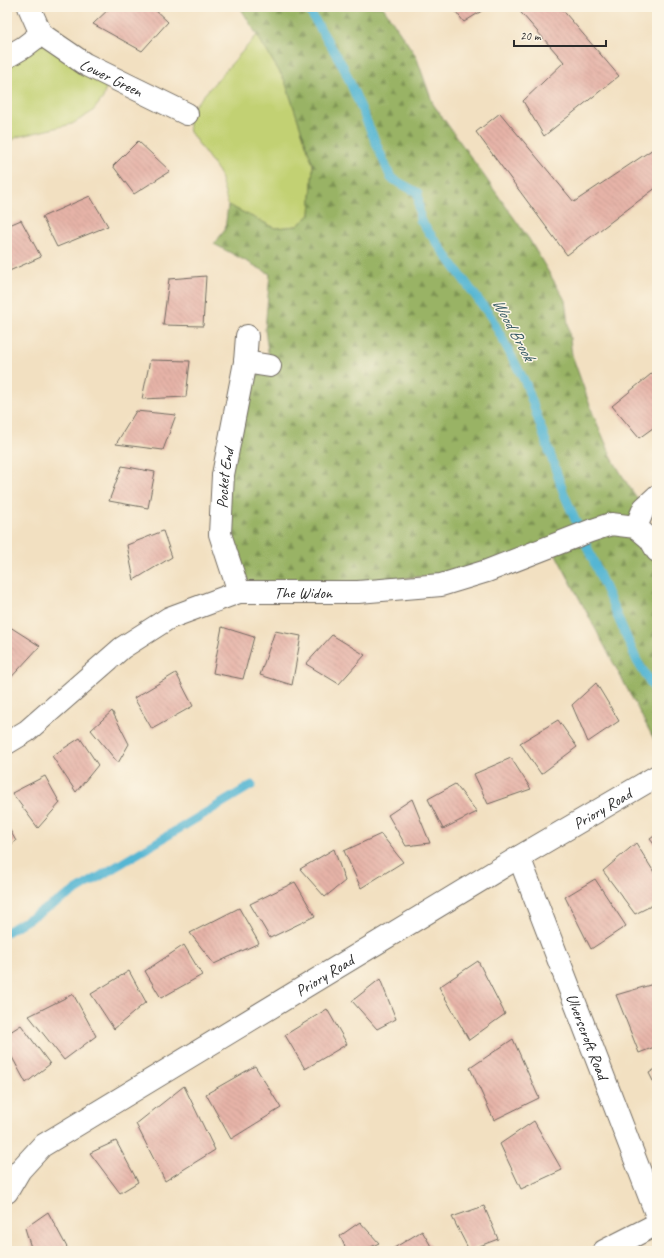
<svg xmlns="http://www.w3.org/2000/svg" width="664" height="1258" font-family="Caveat,sans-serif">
<defs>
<pattern id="forest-firs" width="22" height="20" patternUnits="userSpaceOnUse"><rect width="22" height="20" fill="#99b365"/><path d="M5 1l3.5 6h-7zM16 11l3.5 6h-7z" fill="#7d9253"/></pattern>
<pattern id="building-back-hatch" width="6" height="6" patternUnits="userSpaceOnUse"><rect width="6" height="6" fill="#e6b3a7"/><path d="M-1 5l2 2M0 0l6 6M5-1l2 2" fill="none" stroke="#c59a90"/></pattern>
</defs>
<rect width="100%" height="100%" fill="#fcf5e5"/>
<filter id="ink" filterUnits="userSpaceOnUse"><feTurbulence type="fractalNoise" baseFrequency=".025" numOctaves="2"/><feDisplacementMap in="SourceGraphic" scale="8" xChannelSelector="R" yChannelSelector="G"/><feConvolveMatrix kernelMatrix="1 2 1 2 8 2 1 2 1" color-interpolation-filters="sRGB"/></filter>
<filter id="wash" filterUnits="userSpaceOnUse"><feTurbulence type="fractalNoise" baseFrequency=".012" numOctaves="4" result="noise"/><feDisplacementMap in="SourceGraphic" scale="16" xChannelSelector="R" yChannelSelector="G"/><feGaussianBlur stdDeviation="0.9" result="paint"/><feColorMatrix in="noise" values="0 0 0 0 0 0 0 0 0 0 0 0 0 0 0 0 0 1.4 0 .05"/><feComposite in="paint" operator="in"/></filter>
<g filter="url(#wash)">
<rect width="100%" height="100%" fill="#f2e0c1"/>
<path fill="#c2d173" stroke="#767e4f" d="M41 34 109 76 103 98 92 112 72 124 17 137 7 144V57Z
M257 35 285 81 313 165 310 215 297 226 275 228 228 205 219 172 190 132 187 114Z"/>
<path fill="url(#forest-firs)" stroke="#626f48" d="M240 7H383L416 56 433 104 529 239 565 300 572 355 593 414 613 460 628 485 644 508 657 551V745L552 547 487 571 239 592 220 534 245 362 270 366 265 329 270 274 214 244 225 230 228 205 275 228 297 226 310 215 313 165 285 81Z"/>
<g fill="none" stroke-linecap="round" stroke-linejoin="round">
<path stroke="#54b6d3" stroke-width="9" d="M307 7 343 66 391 178 418 193 420 220 491 317 526 384 564 494 637 661 657 693
M7 932 252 785"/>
</g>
<g id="blocks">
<path fill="url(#building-back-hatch)" d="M111 7H152L168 22 142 51 93 24Z
M452 7H488L464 22Z
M516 7H560L619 76 544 136 523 101 564 62Z
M500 113 574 202 656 147 657 149V187L567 255 476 132Z
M138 141 170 171 134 194 113 166Z
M90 196 108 226 57 247 42 217Z
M21 220 41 257 7 272V226Z
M206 276 203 326 163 325 169 279Z
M150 360 190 361 186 397 142 399Z
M656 370 657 372V425L639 438 612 406Z
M136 411 176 415 163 450 116 444Z
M122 466 155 472 148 508 109 501Z
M163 531 172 557 134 580 127 545Z
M7 625 40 646 7 682Z
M222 627 254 637 243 679 213 673Z
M275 631 301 636 292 685 260 675Z
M332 635 365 655 339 684 306 664Z
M176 673 193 706 152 729 134 698Z
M596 683 619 721 588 742 572 705Z
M112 711 129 744 118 763 91 730Z
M558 720 577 747 541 774 520 743Z
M80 738 98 765 76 792 52 756Z
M511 758 531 789 488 804 474 774Z
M45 776 60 803 38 828 12 793Z
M455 784 477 812 443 829 428 799Z
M412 799 430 843 406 846 388 815Z
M7 825 16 841 7 847Z
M381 834 403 862 361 888 344 851Z
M657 834V848L650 839Z
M636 843 657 877V903L635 914 603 871Z
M334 849 345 881 325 897 300 869Z
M595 879 626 926 591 949 565 897Z
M295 882 315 916 270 938 250 904Z
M239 908 259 943 214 964 190 933Z
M184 945 202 975 161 998 145 971Z
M478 961 505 1014 469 1040 439 987Z
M129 971 146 1002 114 1029 91 994Z
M380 979 396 1019 377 1029 352 1001Z
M657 983V1046L639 1053 616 995Z
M73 994 96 1036 64 1060 29 1016Z
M327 1009 347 1044 305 1069 285 1035Z
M21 1025 50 1064 26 1083 7 1048V1034Z
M513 1039 539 1098 494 1120 470 1068Z
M255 1066 281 1108 231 1139 206 1094Z
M657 1068V1089L649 1073Z
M184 1086 215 1150 165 1181 136 1124Z
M534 1121 562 1170 521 1189 500 1144Z
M116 1141 138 1182 120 1193 90 1153Z
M484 1206 498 1239 469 1250 452 1217Z
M48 1212 69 1251H32L25 1228Z
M360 1222 379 1243 363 1251H347L340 1236Z
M422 1231 434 1251H389Z"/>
</g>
</g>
<g filter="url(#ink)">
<use href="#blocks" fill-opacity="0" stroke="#716a60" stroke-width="1"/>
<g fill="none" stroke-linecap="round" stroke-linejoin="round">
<g stroke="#716a60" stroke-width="24">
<g id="minor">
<path d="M29 7 41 34"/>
<path id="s1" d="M41 34 85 64 187 114"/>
<path d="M7 57 24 47 41 34"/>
<path d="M245 362 270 366"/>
<path d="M636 527 644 508 657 496"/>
<path d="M636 527 650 539 657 551"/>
<path id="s2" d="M239 592 220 534 223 475 245 362 247 336"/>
<path id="s3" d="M7 743 27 731 122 648 169 618 239 592H358L441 585 487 571 590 531 611 524 636 527"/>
<path id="s4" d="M519 857 657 1216"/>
<path id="s5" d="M7 1192 20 1170 42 1146 519 857 657 776"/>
<path d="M604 1251 657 1224"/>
</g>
</g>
<use href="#minor" stroke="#fff" stroke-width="22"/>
</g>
</g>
<g text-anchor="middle" stroke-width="3" stroke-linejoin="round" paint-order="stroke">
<g font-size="16" fill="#2b2b2b" stroke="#fcf5e5">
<text dy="6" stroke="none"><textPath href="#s1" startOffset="83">Lower Green</textPath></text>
<text dy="6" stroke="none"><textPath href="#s2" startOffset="117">Pocket End</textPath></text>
<text dy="6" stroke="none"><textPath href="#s3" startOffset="344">The Widon</textPath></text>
<text dy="6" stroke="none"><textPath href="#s5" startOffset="712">Priory Road</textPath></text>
<text dy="6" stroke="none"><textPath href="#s5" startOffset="388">Priory Road</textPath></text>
<text dy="6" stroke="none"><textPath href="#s4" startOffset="192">Ulverscroft Road</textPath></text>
</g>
<g font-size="17" font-style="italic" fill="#395c66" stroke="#fcf5e5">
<text transform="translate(514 329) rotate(61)" y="6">Wood Brook</text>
</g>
</g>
<rect width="664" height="1258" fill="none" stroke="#fcf5e5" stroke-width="24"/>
<path d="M514 40v6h92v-6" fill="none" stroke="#2b2b2b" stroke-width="2"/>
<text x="520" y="40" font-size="12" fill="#2b2b2b" stroke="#fcf5e5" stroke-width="3" paint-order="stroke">20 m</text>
</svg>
